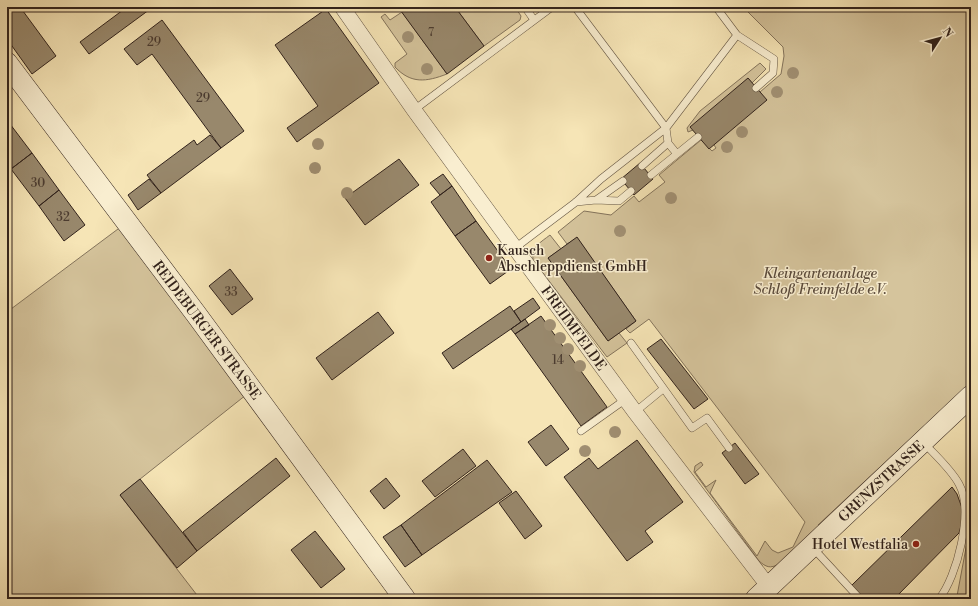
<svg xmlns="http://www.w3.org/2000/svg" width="978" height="606" font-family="'Libre Bodoni',serif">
<rect width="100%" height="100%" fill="#f6e5b6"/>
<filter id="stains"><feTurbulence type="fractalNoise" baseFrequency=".005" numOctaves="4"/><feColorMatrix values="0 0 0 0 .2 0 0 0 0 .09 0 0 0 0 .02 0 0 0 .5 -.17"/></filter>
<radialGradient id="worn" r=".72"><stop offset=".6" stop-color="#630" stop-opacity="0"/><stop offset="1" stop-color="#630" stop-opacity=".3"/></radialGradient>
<path fill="#d5c49c" stroke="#84745c" d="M455 7H515L521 16 520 20 484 46Z
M743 7H971V382L818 525 819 526 779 564C770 569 766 567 759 561L694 472 695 466 701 462 703 465 695 472 706 487 716 480 710 493 757 556 765 541 772 550 778 553 793 547 805 522 649 319 630 333 626 329 636 321 577 238 567 244 558 232 584 211 611 215 634 196 639 202 665 182 659 175 701 140 712 151 716 148 714 145 760 92 781 74 784 56 783 47Z
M402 12 447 74C426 82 411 84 395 67V63L407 54 381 17 385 14 390 20Z
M760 63 766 69 752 83 748 78 693 130 688 132 687 128 700 111Z
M126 223 251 391 120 495 200 599H7V312Z
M550 235 561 249 548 258 608 341 619 333 627 343 607 357 533 260C531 247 541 242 550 235Z
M971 504V589L968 599 957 596 971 521Z"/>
<path fill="#98886c" stroke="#32231c" d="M7 7H20L56 56 32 74 7 39Z
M127 7H153L89 54 80 42Z
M398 7H455L484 46 447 74Z
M326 9 379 83 297 142 287 128 318 106 275 45Z
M162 20 244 131 221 148 152 54 137 65 124 49Z
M748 78 767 100 709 149 690 127Z
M7 120 32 153 11 169 7 163Z
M210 135 221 148 161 193 147 175 194 140 197 145Z
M32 153 59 190 39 206 11 169Z
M399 159 419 185 365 225 345 198Z
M640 163 653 179 634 195 621 179Z
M443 174 452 186 440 195 430 183Z
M149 179 161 193 138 210 128 195Z
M452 186 476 221 455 236 431 202Z
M59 190 85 225 64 241 39 206Z
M476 221 511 269 490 284 455 236Z
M577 237 636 321 608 341 548 258Z
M230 269 253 299 232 315 209 286Z
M533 298 540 308 521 322 514 311Z
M510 306 521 322 453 369 442 353Z
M378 312 394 333 332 380 316 358Z
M541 316 607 407 581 426 515 334Z
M525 319 529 325 515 334 511 329Z
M661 339 708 399 694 409 647 349Z
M551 425 569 449 546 466 528 442Z
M637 440 683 502 645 531 653 542 627 561 564 477 589 458 598 469Z
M735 443 759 474 745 484 722 453Z
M463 449 476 466 435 497 422 481Z
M276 458 290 476 197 551 183 532Z
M487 460 512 492 422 555 401 525Z
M386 478 400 496 384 509 370 491Z
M140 479 197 551 177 568 120 495Z
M952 487 957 494 962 508 963 519 959 533 894 599H864L852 585Z
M516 491 542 526 525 539 499 503Z
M401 525 422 555 405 567 383 537Z
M315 531 345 569 321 588 291 550Z"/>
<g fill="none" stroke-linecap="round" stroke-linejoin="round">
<g stroke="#635442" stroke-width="8">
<path id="lane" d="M525 7 534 20
M575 7 666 128 668 143 677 154
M716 7 737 35 774 59 773 73 756 88
M414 110 552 7
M642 166 668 143
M651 175 698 137
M596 200 623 181
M576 202 596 200 619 201 631 191
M515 248 576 202 601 179 666 128 737 35
M631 343 692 428 707 418 729 448
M635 412 663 389
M581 431 626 399
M923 442C935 455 951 469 959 484 974 511 957 577 939 599
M813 548 860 599"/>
</g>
<g stroke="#635442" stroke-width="16">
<path id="street" d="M342 7 414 110 635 412 769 587"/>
</g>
<g stroke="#32231c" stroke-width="22">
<path id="secondary" d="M7 63 196 314 405 599
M756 599 971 396"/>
</g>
<use href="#lane" stroke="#f9eed0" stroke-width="7"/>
<use href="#street" stroke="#f9eed0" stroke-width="15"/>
<use href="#secondary" stroke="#f9eed0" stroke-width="21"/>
</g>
<g fill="#a19073">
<circle cx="408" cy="37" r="6"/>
<circle cx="427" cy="69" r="6"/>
<circle cx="793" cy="73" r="6"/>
<circle cx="777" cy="92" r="6"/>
<circle cx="742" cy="132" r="6"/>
<circle cx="318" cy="144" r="6"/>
<circle cx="727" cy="147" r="6"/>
<circle cx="315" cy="168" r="6"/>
<circle cx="347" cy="193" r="6"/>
<circle cx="671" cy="198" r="6"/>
<circle cx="620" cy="231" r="6"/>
<circle cx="550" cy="325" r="6"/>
<circle cx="560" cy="338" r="6"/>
<circle cx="568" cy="349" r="6"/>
<circle cx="580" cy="366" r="6"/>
<circle cx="615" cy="432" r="6"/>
<circle cx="585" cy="451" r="6"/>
</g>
<g fill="#8f2418" stroke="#f9eed0" stroke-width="1.5">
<circle cx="489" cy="258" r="4"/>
<circle cx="916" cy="544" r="4"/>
</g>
<g text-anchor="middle" stroke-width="3" stroke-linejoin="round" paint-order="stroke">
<g font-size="12" fill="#4c3c30">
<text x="431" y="36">7</text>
<text x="154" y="46">29</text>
<text x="203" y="102">29</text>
<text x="38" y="187">30</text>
<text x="63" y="221">32</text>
<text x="231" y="296">33</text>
<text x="558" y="364">14</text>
</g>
<g font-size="14" fill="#32231c" stroke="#f9eed0" text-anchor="start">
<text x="497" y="255">Kausch<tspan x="497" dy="16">Abschleppdienst GmbH</tspan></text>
<text x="908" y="549" text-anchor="end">Hotel Westfalia</text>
</g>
<g font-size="14" font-style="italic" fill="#5b4b3c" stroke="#f9eed0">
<text x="820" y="278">Kleingartenanlage<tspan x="820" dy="16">Schloß Freimfelde e.V.</tspan></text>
</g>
<g font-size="14" fill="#32231c" stroke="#f9eed0">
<text transform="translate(574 328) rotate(54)" y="5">FREIIMFELDE</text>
<text transform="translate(207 330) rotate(53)" y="5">REIDEBURGER STRASSE</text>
<text transform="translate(881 481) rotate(-43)" y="5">GRENZSTRASSE</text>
</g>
</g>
<rect width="978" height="606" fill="none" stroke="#f6e5b6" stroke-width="24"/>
<rect x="8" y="8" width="962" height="590" fill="none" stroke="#32231c" stroke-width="2"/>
<rect x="12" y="12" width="954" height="582" fill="none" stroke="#32231c"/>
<g transform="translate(940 38) rotate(54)" stroke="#f9eed0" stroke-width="3" paint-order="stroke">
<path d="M0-3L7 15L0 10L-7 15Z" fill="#32231c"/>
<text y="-6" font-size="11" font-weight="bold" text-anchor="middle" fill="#32231c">N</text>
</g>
<rect width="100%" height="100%" filter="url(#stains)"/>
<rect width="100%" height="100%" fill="url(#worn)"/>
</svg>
